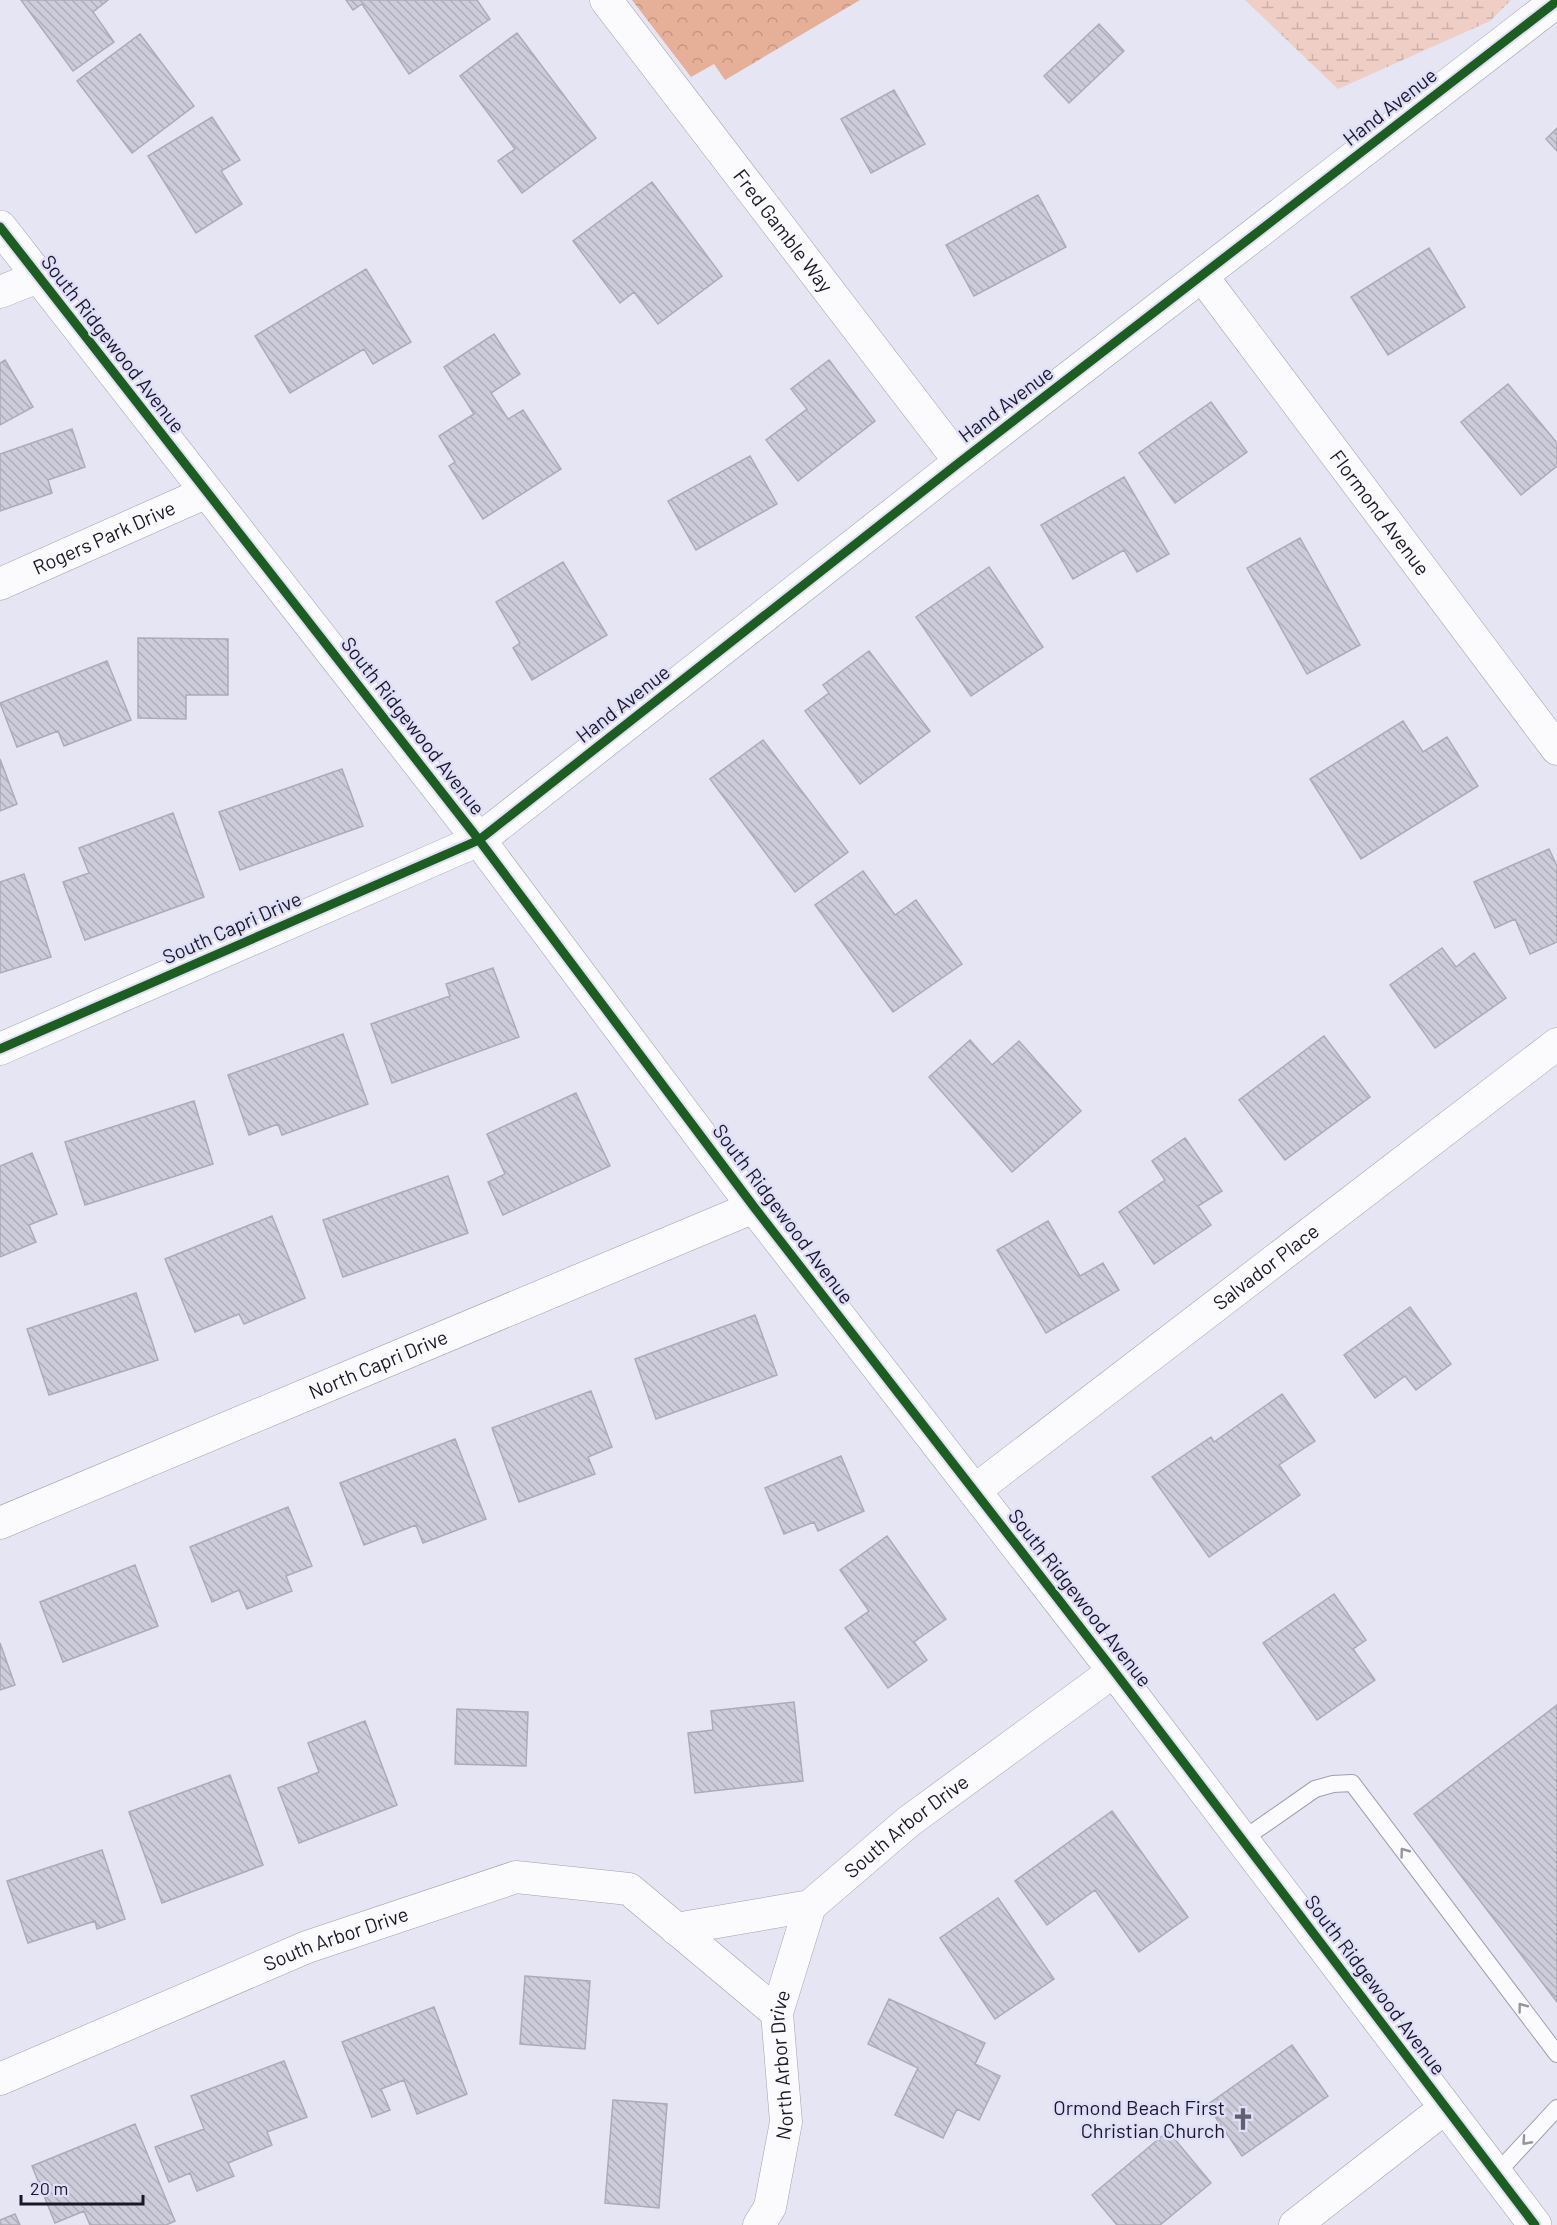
<svg xmlns="http://www.w3.org/2000/svg" width="1557" height="2225" font-family="Barlow,sans-serif">
<defs>
<pattern id="forest-crowns" width="20" height="18" patternUnits="userSpaceOnUse" patternTransform="scale(1.5)"><rect width="20" height="18" fill="#e6af98"/><path d="M2 6a3 3 0 1 1 6 0M12 15a3 3 0 1 1 6 0" fill="none" stroke="#c59683"/></pattern>
<pattern id="wetland-marsh" width="20" height="14" patternUnits="userSpaceOnUse" patternTransform="scale(1.5)"><rect width="20" height="14" fill="#efcec5"/><path d="M1 5h8M5 5V1M11 12h8M15 12V8" fill="none" stroke="#ccb0a9"/></pattern>
<pattern id="building-back-hatch" width="6" height="6" patternUnits="userSpaceOnUse" patternTransform="scale(1.5)"><rect width="6" height="6" fill="#cdccdb"/><path d="M-1 5l2 2M0 0l6 6M5-1l2 2" fill="none" stroke="#afaebc"/></pattern>
</defs>
<rect width="100%" height="100%" fill="#e6e5f3"/>
<path fill="url(#forest-crowns)" d="M632 0H860L725 80 714 64 691 77Z"/>
<path fill="url(#wetland-marsh)" d="M1245 0H1511L1490 21 1338 89Z"/>
<path fill="url(#building-back-hatch)" stroke="#acabb8" stroke-width="1.5" d="M21 0H108L93 12 114 42 73 71Z
M346 0H477L490 19 409 74 362 4 353 10Z
M1099 24 1124 51 1069 103 1044 76Z
M517 33 596 138 522 193 498 161 515 149 460 76Z
M140 34 194 106 132 153 77 81Z
M894 90 925 144 871 173 841 119Z
M212 117 240 160 221 171 242 204 196 233 148 156Z
M1557 128V151L1546 139Z
M652 182 722 276 658 324 634 292 620 303 573 241Z
M1038 195 1066 247 974 296 946 245Z
M1429 248 1465 307 1388 355 1351 297Z
M366 269 411 342 373 364 364 349 290 393 255 336Z
M494 334 520 374 491 393 508 419 523 410 561 469 483 519 449 466 455 462 439 436 474 414 444 367Z
M5 360 33 407 0 425V363Z
M829 360 875 421 798 481 766 440 807 409 791 389Z
M1508 384 1557 443V466L1521 495 1461 422Z
M1211 402 1247 452 1175 503 1139 453Z
M72 429 85 467 48 480 52 493 0 511V454Z
M750 456 777 504 696 550 668 501Z
M1124 477 1169 554 1137 572 1124 550 1073 579 1041 525Z
M1300 538 1360 645 1307 674 1247 568Z
M563 562 607 635 532 680 513 648 520 643 496 602Z
M989 567 1043 647 971 696 916 617Z
M138 638 228 639V695H186V719L138 718Z
M869 651 930 731 860 784 805 711 829 693 823 685Z
M107 661 131 720 64 746 58 731 17 747 0 703Z
M1403 721 1423 752 1447 737 1478 786 1361 859 1310 779Z
M763 740 848 852 795 892 710 779Z
M0 759 17 804 0 811Z
M342 769 363 826 240 870 219 812Z
M173 813 204 897 85 940 63 882 89 873 79 848Z
M1549 849 1557 866V942L1530 954 1515 919 1495 928 1474 882Z
M863 871 895 915 916 900 962 964 893 1012 815 905Z
M24 874 51 957 0 973V882Z
M1442 948 1456 967 1474 953 1506 998 1435 1048 1390 985Z
M493 968 519 1037 392 1083 371 1024 450 996 446 984Z
M343 1034 368 1104 282 1135 278 1124 249 1135 228 1075Z
M1324 1036 1370 1097 1285 1160 1239 1100Z
M970 1040 992 1065 1019 1041 1081 1111 1012 1172 929 1077Z
M576 1093 610 1166 503 1215 488 1182 505 1174 487 1134Z
M194 1101 213 1164 85 1205 65 1142Z
M1185 1138 1222 1191 1198 1206 1211 1225 1154 1264 1119 1212 1165 1180 1152 1161Z
M32 1153 57 1214 29 1225 36 1242 0 1257V1166Z
M448 1176 468 1233 343 1277 323 1220Z
M272 1216 305 1298 244 1324 239 1314 195 1332 165 1259Z
M1048 1221 1080 1276 1103 1263 1119 1290 1046 1333 997 1250Z
M136 1293 158 1360 49 1395 27 1329Z
M1410 1307 1451 1364 1416 1390 1405 1376 1375 1398 1344 1355Z
M755 1315 777 1375 656 1419 635 1359Z
M591 1391 612 1447 588 1457 595 1474 519 1502 492 1428Z
M1282 1394 1315 1441 1279 1465 1300 1495 1209 1557 1152 1477 1211 1437 1214 1442Z
M455 1439 486 1519 423 1543 416 1525 364 1545 340 1483Z
M841 1456 864 1511 818 1531 814 1522 784 1534 765 1488Z
M288 1507 312 1566 286 1576 292 1591 247 1609 239 1590 212 1602 190 1547Z
M887 1536 946 1619 914 1642 927 1660 888 1688 845 1628 869 1611 840 1570Z
M135 1565 158 1626 63 1662 40 1602Z
M1334 1594 1366 1640 1353 1649 1375 1680 1317 1720 1263 1643Z
M0 1643 15 1685 0 1690Z
M794 1702 803 1781 695 1793 688 1733 713 1730 711 1711Z
M1557 1705V2002L1414 1814Z
M457 1709 528 1712 526 1766 455 1764Z
M365 1721 397 1805 299 1843 278 1788 319 1772 308 1743Z
M230 1775 263 1865 162 1903 129 1812Z
M1112 1811 1188 1917 1139 1952 1095 1890 1047 1925 1015 1881Z
M102 1850 125 1919 97 1929 95 1921 28 1943 7 1881Z
M998 1898 1054 1979 995 2019 940 1938Z
M525 1976 590 1981 585 2049 520 2044Z
M889 1999 985 2043 975 2064 1000 2076 979 2120 957 2109 943 2138 895 2115 918 2068 868 2044Z
M434 2007 467 2094 417 2114 404 2080 381 2089 390 2110 372 2117 342 2042Z
M1292 2045 1328 2096 1242 2156 1207 2105Z
M284 2061 307 2117 267 2132 272 2145 228 2163 234 2176 197 2191 190 2173 169 2182 155 2147 204 2129 191 2096Z
M613 2100 667 2104 659 2208 605 2203Z
M135 2124 175 2221 166 2225H90L84 2211 55 2223 32 2166Z
M1168 2131 1211 2183 1160 2225H1117L1092 2195Z
M15 2214 20 2225H0V2220Z"/>
<g fill="none" stroke-linecap="round" stroke-linejoin="round">
<g stroke="#9f9fac" stroke-width="18">
<path id="lane" d="M1242 1840 1315 1789 1333 1784 1352 1783 1557 2054
M1496 2174 1557 2108"/>
</g>
<g stroke="#9f9fac" stroke-width="33">
<g id="street">
<path id="s1" d="M606 0 960 462"/>
<path id="s2" d="M1202 276 1557 749"/>
<path d="M0 292 38 277"/>
<path id="s3" d="M0 584 207 492"/>
<path d="M0 1049 479 840"/>
<path id="s4" d="M974 1491 1557 1044"/>
<path id="s5" d="M0 1523 754 1207"/>
<path id="s6" d="M676 1929 810 1906 908 1822 1114 1671"/>
<path id="s7" d="M0 2079 307 1947 516 1877 629 1889 777 2013"/>
<path id="s8" d="M759 2225 770 2207 786 2122 777 2013 810 1906"/>
<path d="M1295 2225 1445 2108"/>
</g>
</g>
<g stroke="#9f9fac" stroke-width="34">
<path id="secondary" d="M0 227 479 840 754 1207 1114 1671 1535 2225
M479 840 960 462 1557 1"/>
</g>
<use href="#lane" stroke="#fbfbfd" stroke-width="16"/>
<use href="#street" stroke="#fbfbfd" stroke-width="32"/>
<use href="#secondary" stroke="#fbfbfd" stroke-width="33"/>
<g stroke="#e0dff9" stroke-width="13">
<path id="cycleway" d="M0 227 479 840 754 1207 1114 1671 1535 2225
M0 1049 479 840 960 462 1557 1"/>
</g>
<use href="#cycleway" stroke="#1b5e20" stroke-width="9"/>
</g>
<defs><path id="oneway-chevron" d="M-2-3.5L2.5 0L-2 3.5" fill="none" stroke-width="1.6" stroke-linecap="round" stroke-linejoin="round" transform="scale(1.5)"/></defs>
<g stroke="#96959d">
<use href="#oneway-chevron" transform="translate(1404 1852) rotate(-127)"/>
<use href="#oneway-chevron" transform="translate(1522 2007) rotate(-127)"/>
<use href="#oneway-chevron" transform="translate(1526 2141) rotate(132)"/>
</g>
<defs>
<g id="church-bare" transform="scale(1.8)"><path d="M-1.2-6h2.4v3.5h3.3v2.4h-3.3V6h-2.4V-.1h-3.3v-2.4h3.3Z" fill="#61606f" stroke="#e0dff9" stroke-width="2.5" paint-order="stroke"/></g>
</defs>
<g fill-rule="evenodd">
<use href="#church-bare" x="1243" y="2119"/>
</g>
<g text-anchor="middle" stroke-width="5" stroke-linejoin="round" paint-order="stroke">
<g font-size="20" fill="#1a1828" stroke="#e0dff9">
<text transform="translate(1390 107) rotate(-38)" y="7">Hand Avenue</text>
<text dy="7" stroke="none"><textPath href="#s1" startOffset="291">Fred Gamble Way</textPath></text>
<text transform="translate(113 344) rotate(52)" y="7">South Ridgewood Avenue</text>
<text transform="translate(1006 404) rotate(-37)" y="7">Hand Avenue</text>
<text dy="7" stroke="none"><textPath href="#s2" startOffset="296">Flormond Avenue</textPath></text>
<text dy="7" stroke="none"><textPath href="#s3" startOffset="114">Rogers Park Drive</textPath></text>
<text transform="translate(623 704) rotate(-38)" y="7">Hand Avenue</text>
<text transform="translate(413 726) rotate(52)" y="7">South Ridgewood Avenue</text>
<text transform="translate(232 928) rotate(-24)" y="7">South Capri Drive</text>
<text transform="translate(783 1214) rotate(53)" y="7">South Ridgewood Avenue</text>
<text dy="7" stroke="none"><textPath href="#s4" startOffset="368">Salvador Place</textPath></text>
<text dy="7" stroke="none"><textPath href="#s5" startOffset="410">North Capri Drive</textPath></text>
<text transform="translate(1080 1598) rotate(52)" y="7">South Ridgewood Avenue</text>
<text dy="7" stroke="none"><textPath href="#s6" startOffset="261">South Arbor Drive</textPath></text>
<text dy="7" stroke="none"><textPath href="#s7" startOffset="364">South Arbor Drive</textPath></text>
<text transform="translate(1375 1985) rotate(53)" y="7">South Ridgewood Avenue</text>
<text dy="7" stroke="none"><textPath href="#s8" startOffset="165">North Arbor Drive</textPath></text>
</g>
<g font-size="20" fill="#1a1828" stroke="#e0dff9" text-anchor="end">
<text x="1225" y="2115">Ormond Beach First<tspan x="1225" dy="23">Christian Church</tspan></text>
</g>
</g>
<path d="M21 2195v9h122v-9" fill="none" stroke="#1a1828" stroke-width="3"/>
<text x="30" y="2195" font-size="18" fill="#1a1828" stroke="#e0dff9" stroke-width="4.5" paint-order="stroke">20 m</text>
</svg>
